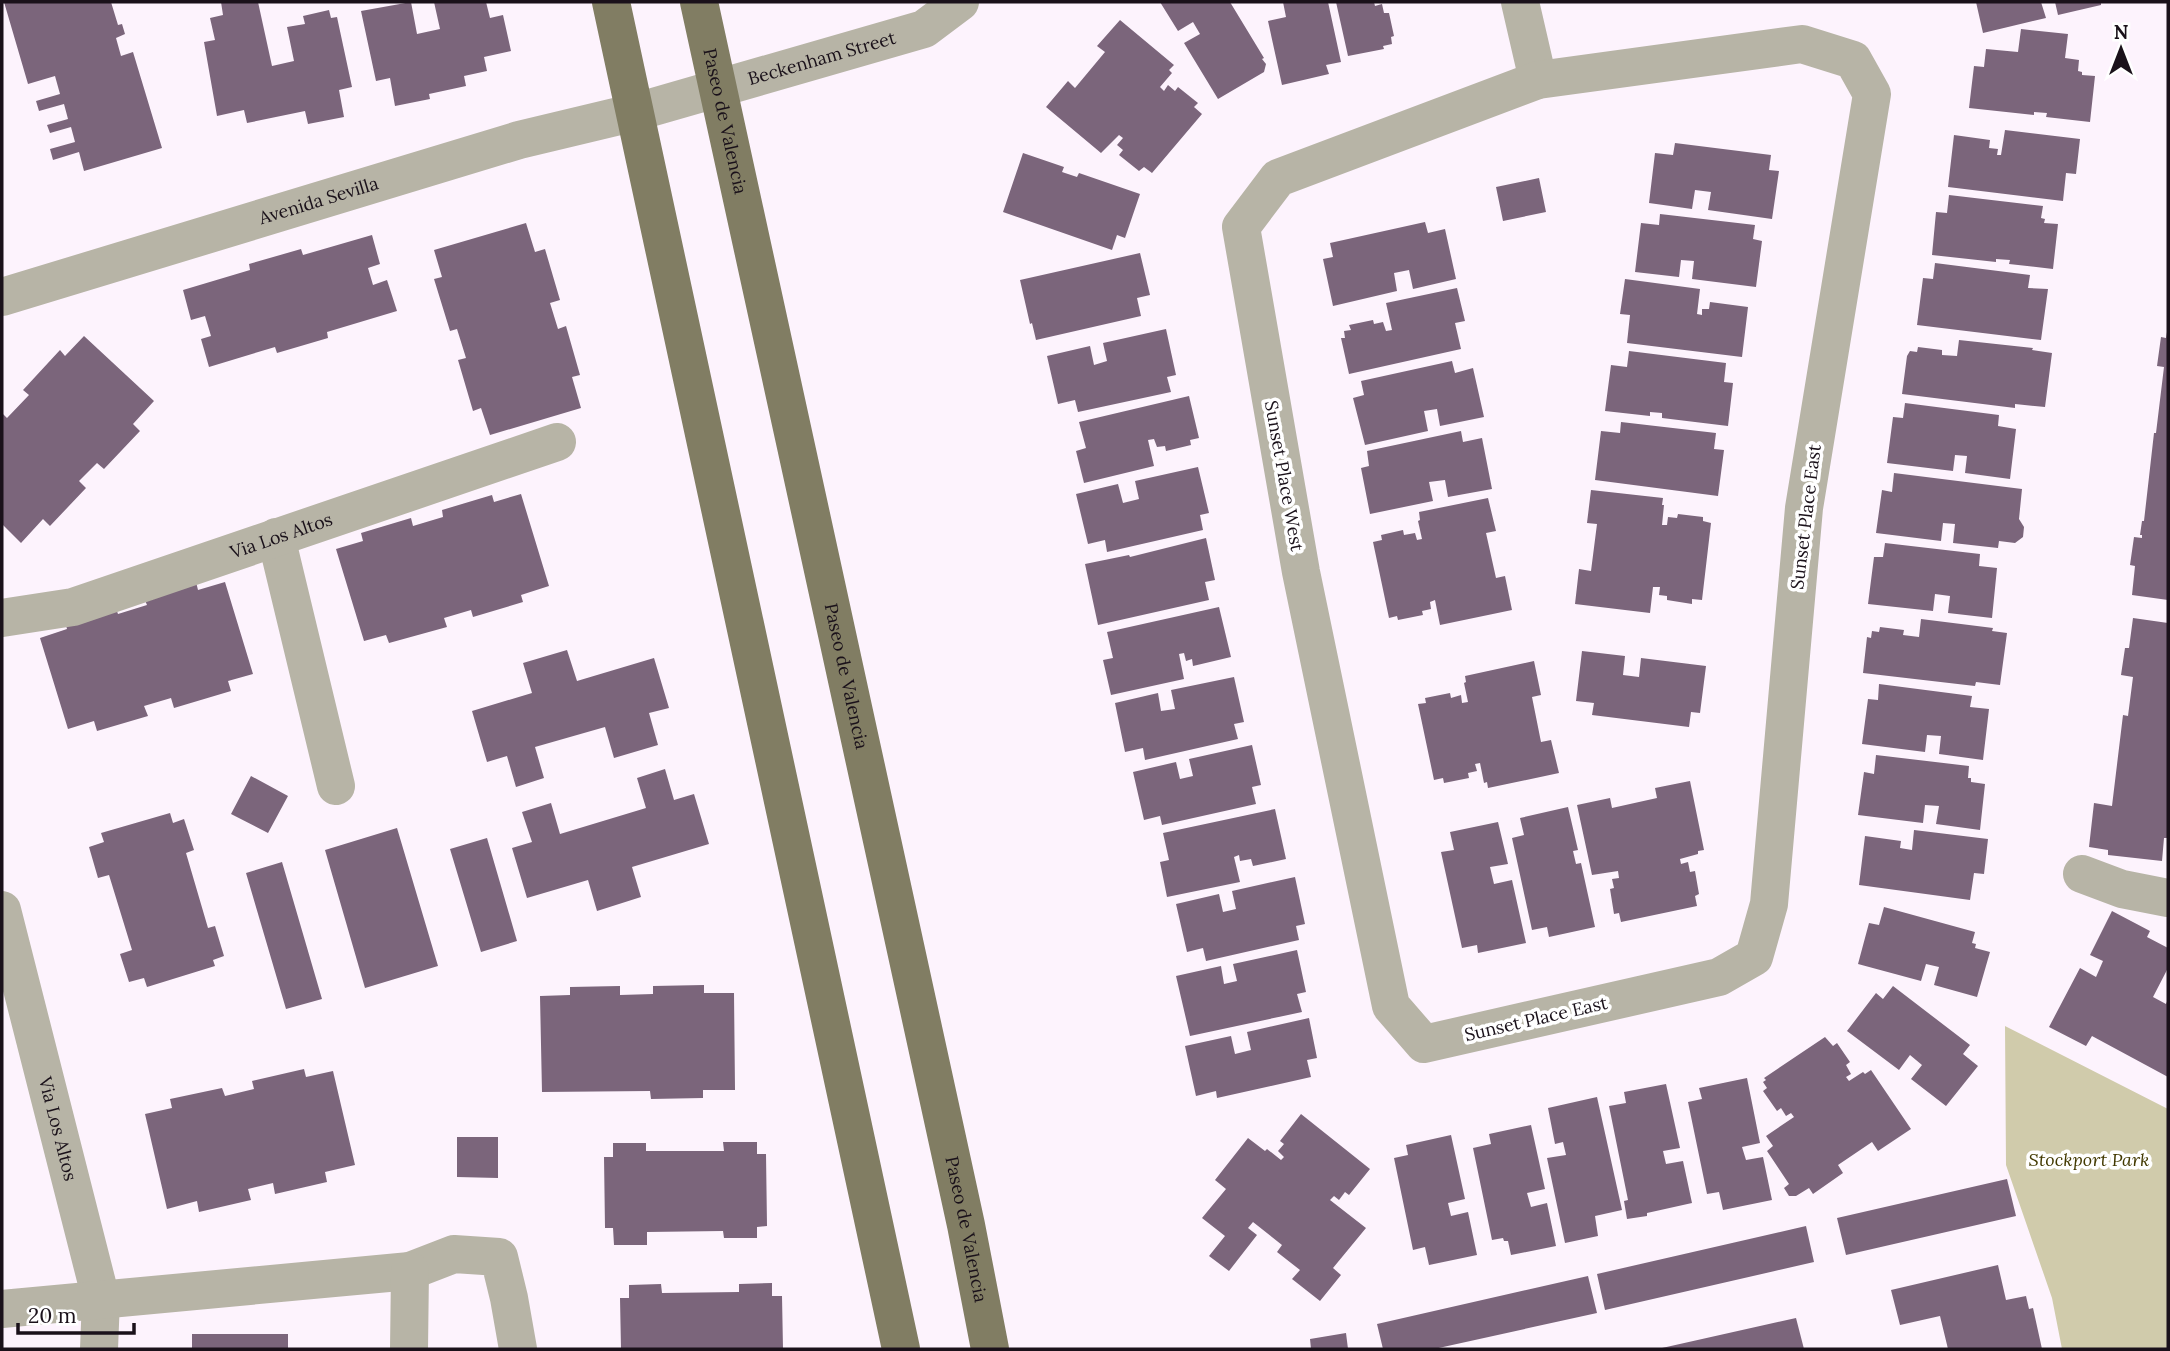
<svg xmlns="http://www.w3.org/2000/svg" width="2170" height="1351" font-family="Lora,serif">
<rect width="100%" height="100%" fill="#fdf3fd"/>
<path fill="#d0cbab" d="M2005 1026 2168 1109V1349H2062L2052 1298 2006 1165Z"/>
<path fill="#7b657b" d="M4 2H111L118 25 122 24 125 34 116 38 121 56 133 52 162 148 84 171 79 152 53 160 50 149 75 142 71 127 50 133 47 125 68 119 64 104 39 111 36 101 60 94 55 76 28 84Z
M221 2H258L272 66 294 61 287 27 305 24 303 16 329 10 331 18 337 17 352 87 339 90 344 117 308 124 305 111 247 123 244 110 217 116 204 42 215 40 210 18 223 15Z
M411 2 417 34 440 29 434 2H486L490 18 503 15 511 51 484 57 487 71 464 76 466 86 429 94 430 99 395 106 390 78 376 81 361 11Z
M1160 2H1230L1264 58 1262 59 1266 64 1264 72 1218 99 1184 43 1200 34 1193 22 1178 31Z
M1283 2H1328L1341 62 1326 65 1329 74 1282 85 1268 21 1286 17Z
M1336 2H1374L1375 6 1382 4 1384 13H1389L1394 36 1391 37 1392 44 1383 46 1384 49 1348 56Z
M1976 2H2041L2046 18 1983 33Z
M2055 2H2101V5L2058 15Z
M1120 20 1174 65 1169 70 1172 73 1160 87 1164 91 1168 85 1175 91 1178 87 1198 103 1194 107 1202 114 1152 173 1144 167 1139 171 1119 155 1123 150 1117 145 1123 138 1119 135 1101 153 1046 107 1068 81 1075 88 1105 52 1097 46Z
M2021 29 2068 34 2065 58 2079 60 2078 71 2082 72V75L2095 76 2090 122 2046 117 2047 113 2034 112V115L1969 108 1974 66 1984 67 1986 49 2018 52Z
M2005 130 2080 139 2076 174 2066 173 2063 201 1948 187 1954 135 1990 140 1989 148 1998 149 1997 155H2001Z
M1675 143 1771 155 1769 170 1779 171 1772 219 1708 210 1711 192 1695 190 1692 209 1649 203 1655 153 1673 155Z
M1023 153 1064 167 1062 172 1077 177 1079 173 1140 194 1125 238 1117 235 1112 250 1003 212Z
M1539 178 1546 212 1503 221 1496 187Z
M1949 195 2043 206 2041 218 2045 219 2044 223 2058 224 2053 269 2009 264 2010 260 1996 259V262L1932 255 1936 212 1947 213Z
M1660 214 1755 225 1753 239 1762 241 1756 287 1692 279 1694 261 1681 260 1679 277 1635 272 1641 223 1659 225Z
M1425 222 1428 233 1445 229 1456 279 1413 289 1409 270 1394 273 1397 291 1333 306 1323 259 1333 257 1330 243Z
M526 223 535 252 545 249 560 300 550 303 558 329 566 326 580 375 572 377 581 408 490 435 481 408 473 411 458 360 466 358 457 329 450 331 434 279 442 277 434 250Z
M372 235 380 264 368 268 373 285 387 280 397 311 327 332 328 338 277 353 275 347 209 367 201 339 211 336 205 316 191 320 183 290 250 270 249 264 301 249 303 255Z
M1140 253 1150 295 1137 298 1141 316 1036 340 1032 323 1030 324 1020 280Z
M1935 263 2030 275 2028 288 2048 289 2041 340 1917 325 1923 278 1933 279Z
M1625 279 1700 289 1697 314 1702 315V309H1709L1710 302 1748 307 1742 357 1627 343 1630 315 1620 314Z
M1457 288 1465 321 1455 323 1461 349 1349 374 1341 338H1345L1344 331 1351 330 1349 325 1373 320 1374 324 1383 322 1386 331 1392 330 1386 303Z
M1166 329 1176 375 1167 377 1171 392 1078 412 1075 400 1058 404 1047 356 1090 346 1094 365 1107 361 1103 343Z
M2167 332H2168V600L2132 595 2135 566 2130 565 2134 537 2142 538V535H2140L2142 521H2144L2154 433H2156L2164 367 2157 366 2161 337 2166 338Z
M84 336 154 401 133 424 140 431 104 469 97 463 79 481 86 488 50 526 43 519 21 543 2 524V413L7 418 29 395 23 390 60 350 65 356Z
M1959 340 2033 348 2032 350 2052 353 2045 407 2015 404V408L1902 394 1907 356 1910 351 1917 352 1918 347 1942 350V355L1957 356Z
M1629 351 1726 363 1724 382 1733 383 1728 426 1662 418V413L1650 412V416L1605 411 1611 365 1627 367Z
M1452 361 1455 373 1473 368 1484 417 1440 426 1437 409 1424 411 1428 431 1365 445 1353 398 1364 395 1361 381Z
M1189 396 1199 438 1190 440 1191 445 1166 451 1165 446 1157 447 1154 439 1148 440 1154 466 1084 483 1076 451 1086 448 1079 422Z
M1905 403 1999 415 1998 426 2016 429 2010 479 1965 473 1967 456 1955 455 1953 471 1887 463 1893 417 1903 418Z
M1621 422 1716 433 1714 449 1724 450 1718 496 1595 480 1601 431 1620 433Z
M1461 431 1463 442 1482 438 1492 489 1448 497 1445 480 1429 482 1433 501 1370 514 1361 468 1369 466 1367 451Z
M1198 467 1209 513 1200 515 1203 530 1107 552 1105 540 1088 544 1076 494 1118 484 1123 503 1139 499 1135 481Z
M1894 473 2022 489 2019 519 2024 527 2023 537 2015 543 1999 541 1998 548 1953 543 1955 524 1943 523 1941 541 1876 533 1882 490 1892 492Z
M1591 490 1663 498 1662 505H1664L1662 525H1667L1668 517 1677 518 1678 514 1703 517V521L1711 523 1702 600 1692 599V604L1667 600V596L1659 595 1660 587H1653L1650 613 1575 604 1579 569 1591 571 1597 524 1587 523Z
M521 494 549 586 521 595 523 602 473 617 471 610 444 618 447 627 389 643 386 635 364 641 336 549 363 541 361 533 411 518 413 526 443 517 442 510 492 495 494 502Z
M1488 498 1496 531 1486 533 1496 578 1505 576 1512 610 1440 625 1435 600 1430 602 1431 609 1422 611 1423 615 1398 620 1397 616 1389 618 1373 542 1382 540 1381 535 1403 530 1404 535 1415 533 1417 540 1422 539 1418 521 1420 520 1419 512Z
M1206 538 1215 580 1205 582 1209 600 1098 625 1085 564 1129 555 1130 557Z
M1885 543 1980 554 1979 566 1997 568 1992 618 1948 613 1950 596 1935 594 1933 611 1868 604 1874 557H1883Z
M196 582 198 590 225 582 253 674 228 681 231 691 174 708 171 698 144 706 148 716 97 731 94 721 68 729 40 638 67 629 65 622 115 606 118 614 147 605 144 598Z
M1219 607 1231 657 1193 666 1192 659 1186 661 1184 653 1179 654 1184 679 1111 695 1103 660 1113 658 1107 632Z
M2133 618 2168 623V838H2164L2162 861 2108 855V850L2089 847 2094 803 2112 806 2123 715 2128 716 2133 677 2121 675 2125 648H2129Z
M1921 619 1993 628 1992 631 2007 633 2000 685 1976 682 1975 686 1863 673 1867 637 1871 638 1872 631 1879 632 1880 627 1904 630 1903 635 1919 637Z
M567 650 577 681 654 658 669 708 649 713 658 745 614 758 605 727 535 747 544 778 516 787 507 756 487 762 472 711 532 693 523 663Z
M1582 651 1625 656 1623 675 1639 677 1641 658 1706 666 1700 713 1691 712 1689 727 1592 715 1594 703 1576 701Z
M1534 661 1541 695 1532 697 1541 742 1551 740 1559 773 1488 788 1487 782 1484 783 1480 763 1475 764 1477 771 1468 773 1469 778 1444 783 1443 778 1434 780 1418 704 1426 703 1425 698 1450 693 1451 698 1461 695 1462 703 1468 702 1464 683 1466 682 1465 676Z
M1234 677 1244 722 1234 724 1238 739 1145 760 1143 748 1125 752 1115 703 1158 693 1161 711 1175 709 1171 690Z
M1879 684 1972 696 1970 707 1989 709 1983 760 1939 754 1941 736 1927 735 1925 752 1862 744 1868 699 1878 700Z
M1252 745 1261 785 1252 787 1256 804 1162 825 1160 816 1144 820 1133 772 1176 762 1180 779 1193 776 1189 759Z
M1876 755 1969 766 1968 778H1971V782L1985 784 1980 830 1936 824 1939 806 1925 805 1923 823 1858 815 1864 772 1874 774Z
M665 769 674 800 694 794 709 844 632 867 641 897 597 911 588 880 527 898 512 848 532 842 522 812 551 803 560 834 646 808 637 778Z
M251 776 288 796 268 833 231 814Z
M1690 781 1704 850 1698 851V854L1680 859 1681 864 1688 862 1690 872 1695 871 1699 894 1695 896 1697 906 1621 922 1619 913 1614 914 1610 889 1614 888 1612 879 1619 878 1618 871 1592 875 1577 805 1610 798 1612 808 1657 798 1655 788Z
M1568 807 1578 850 1573 851 1576 864 1581 863 1595 927 1549 937 1547 927 1532 930 1512 838 1524 835 1520 818Z
M1275 809 1286 859 1253 866 1251 859 1240 861 1239 855 1234 857 1240 882 1167 897 1160 862 1169 860 1163 833Z
M170 813 173 823 184 819 194 850 186 853 208 928 215 926 224 956 213 960 215 966 147 987 144 978 129 982 120 954 132 950 109 875 98 878 89 847 104 842 101 833Z
M1498 822 1508 864 1490 867 1494 884 1512 880 1526 943 1478 953 1477 945 1462 948 1441 852 1454 850 1450 832Z
M397 828 438 966 365 988 325 850Z
M1914 830 1988 839 1984 874 1974 873 1970 900 1859 885 1865 836 1901 841 1900 848 1912 850Z
M487 838 517 941 481 952 450 849Z
M282 862 322 999 286 1009 246 873Z
M1295 877 1305 924 1296 926 1299 940 1206 961 1203 948 1187 952 1176 904 1219 894 1223 912 1236 909 1232 891Z
M1884 907 1975 932 1972 943 1976 944 1975 948 1990 952 1977 997 1934 985 1939 967 1926 964 1921 981 1858 964 1869 923 1879 925Z
M2112 911 2150 931 2147 937 2168 948V968L2153 997 2166 1004 2168 999V1077L2092 1036 2086 1046 2049 1027 2080 968 2096 977 2103 961 2090 955Z
M1297 950 1306 992 1297 994 1302 1012 1190 1036 1176 976 1221 966 1224 984 1237 981 1233 964Z
M704 985V993H734L735 1090H703V1098L651 1099 650 1091 542 1092 540 996 570 995V987L620 986V995L653 994V986Z
M1893 986 1970 1045 1963 1054 1978 1066 1946 1106 1911 1079 1922 1065 1910 1055 1899 1070 1847 1031 1876 993 1883 999Z
M1309 1018 1317 1058 1307 1060 1311 1077 1217 1098 1216 1091 1196 1096 1185 1046 1231 1036 1235 1054 1251 1050 1247 1032Z
M1825 1037 1833 1046 1837 1043 1850 1062 1846 1065 1851 1074 1846 1077 1849 1081 1863 1072 1865 1074 1871 1070 1911 1129 1878 1151 1872 1142 1838 1165 1843 1173 1813 1194 1809 1188 1796 1196H1789L1784 1188 1789 1184 1767 1151 1773 1146 1766 1136 1794 1117 1791 1113 1786 1116 1781 1108 1777 1111 1763 1091 1767 1088 1763 1082 1766 1080 1764 1078Z
M304 1069 306 1077 333 1071 355 1165 325 1172 327 1182 275 1194 273 1183 248 1189 251 1200 199 1212 197 1201 167 1209 145 1114 172 1108 170 1099 222 1088 225 1096 254 1089 252 1081Z
M1747 1078 1760 1143 1742 1147 1746 1160 1763 1157 1772 1200 1723 1210 1719 1192 1707 1194 1688 1102 1702 1099 1699 1088Z
M1666 1084 1680 1148 1663 1151 1666 1164 1683 1161 1692 1203 1647 1213V1216L1627 1219 1624 1201 1628 1200 1609 1106 1626 1103 1624 1092Z
M1597 1097 1622 1210 1595 1216 1598 1236 1565 1243 1547 1158 1566 1155 1563 1142 1555 1144 1548 1108Z
M1301 1114 1370 1169 1349 1195 1345 1192 1339 1200 1334 1196 1330 1200 1366 1228 1333 1268 1341 1275 1320 1301 1292 1279 1300 1270 1277 1252 1282 1245 1253 1222 1248 1228 1257 1235 1229 1271 1209 1256 1225 1236 1202 1218 1226 1189 1215 1180 1248 1138 1265 1151 1267 1149 1281 1160 1284 1157 1278 1151 1284 1144 1280 1141Z
M1531 1125 1545 1189 1527 1193 1531 1207 1547 1203 1556 1246 1511 1255 1508 1241H1504L1503 1238 1492 1240 1473 1148 1491 1144 1489 1134Z
M1451 1135 1465 1199 1448 1203 1451 1216 1468 1212 1477 1255 1429 1265 1425 1247 1413 1250 1394 1158 1408 1155 1406 1145Z
M457 1137H498V1178L457 1177Z
M723 1142H757V1154H766L767 1226 757 1227V1238H724L723 1231 647 1232V1245H614L613 1228H605L604 1157H613V1143H646V1151H724Z
M2007 1179 2016 1216 1846 1255 1837 1218Z
M1806 1226 1814 1262 1605 1310 1597 1274Z
M1998 1265 2006 1300 2026 1296 2029 1309 2033 1308 2042 1349H1948L1940 1316 1900 1325 1891 1290Z
M1588 1276 1597 1313 1434 1349H1383L1377 1324Z
M772 1283V1296H782L783 1349H621L620 1298H629V1285L661 1284 662 1293 739 1292V1284Z
M1796 1318 1804 1349H1662V1348Z
M1346 1333 1348 1349H1311L1310 1339Z
M192 1334H288V1349H192Z"/>
<g fill="none" stroke-linecap="round" stroke-linejoin="round">
<g stroke="#b7b4a6" stroke-width="38">
<path d="M1520 2 1538 80"/>
<path d="M1802 44 1853 60 1872 94 1804 508 1769 904 1754 957 1719 977 1424 1044 1391 1006 1301 572 1241 227 1278 178 1538 80Z"/>
<path id="s1" d="M2 297 519 140 636 112 924 29 960 2"/>
<path d="M276 537 336 786"/>
<path id="s2" d="M2 618 73 607 557 442"/>
<path d="M2082 874 2122 889 2168 898"/>
<path id="s3" d="M2 910 101 1299 99 1349"/>
<path d="M2 1309 410 1271 454 1254 499 1257 509 1298 518 1349"/>
<path d="M409 1349 410 1271"/>
</g>
<g stroke="#817d63" stroke-width="38">
<path d="M611 2 901 1349"/>
<path id="s4" d="M699 2 966 1225 990 1349"/>
</g>
</g>
<g text-anchor="middle" stroke-width="7" stroke-linejoin="round" paint-order="stroke">
<g font-size="18" fill="#1a111a" stroke="#fff">
<text dy="6" stroke="none"><textPath href="#s1" startOffset="854">Beckenham Street</textPath></text>
<text dy="6" stroke="none"><textPath href="#s4" startOffset="122">Paseo de Valencia</textPath></text>
<text dy="6" stroke="none"><textPath href="#s1" startOffset="331">Avenida Sevilla</textPath></text>
<text transform="translate(1284 476) rotate(80)" y="6">Sunset Place West</text>
<text transform="translate(1806 517) rotate(-83)" y="6">Sunset Place East</text>
<text dy="6" stroke="none"><textPath href="#s2" startOffset="292">Via Los Altos</textPath></text>
<text dy="6" stroke="none"><textPath href="#s4" startOffset="690">Paseo de Valencia</textPath></text>
<text transform="translate(1536 1019) rotate(-13)" y="6">Sunset Place East</text>
<text dy="6" stroke="none"><textPath href="#s3" startOffset="226">Via Los Altos</textPath></text>
<text dy="6" stroke="none"><textPath href="#s4" startOffset="1256">Paseo de Valencia</textPath></text>
</g>
<g font-size="18" font-style="italic" fill="#423900" stroke="#fff">
<text x="2089" y="1166">Stockport Park</text>
</g>
</g>
<rect width="2170" height="1351" fill="none" stroke="#1a111a" stroke-width="7"/>
<g transform="translate(2121 49)" stroke="#ffffff" stroke-width="5" paint-order="stroke">
<path d="M0-5L12 26L0 18L-12 26Z" fill="#1a111a"/>
<text y="-10" font-size="19" font-weight="bold" text-anchor="middle" fill="#1a111a">N</text>
</g>
<path d="M18 1323v10h116v-10" fill="none" stroke="#1a111a" stroke-width="3.5"/>
<text x="28" y="1323" font-size="21" fill="#1a111a" stroke="#ffffff" stroke-width="5" paint-order="stroke">20 m</text>
</svg>
